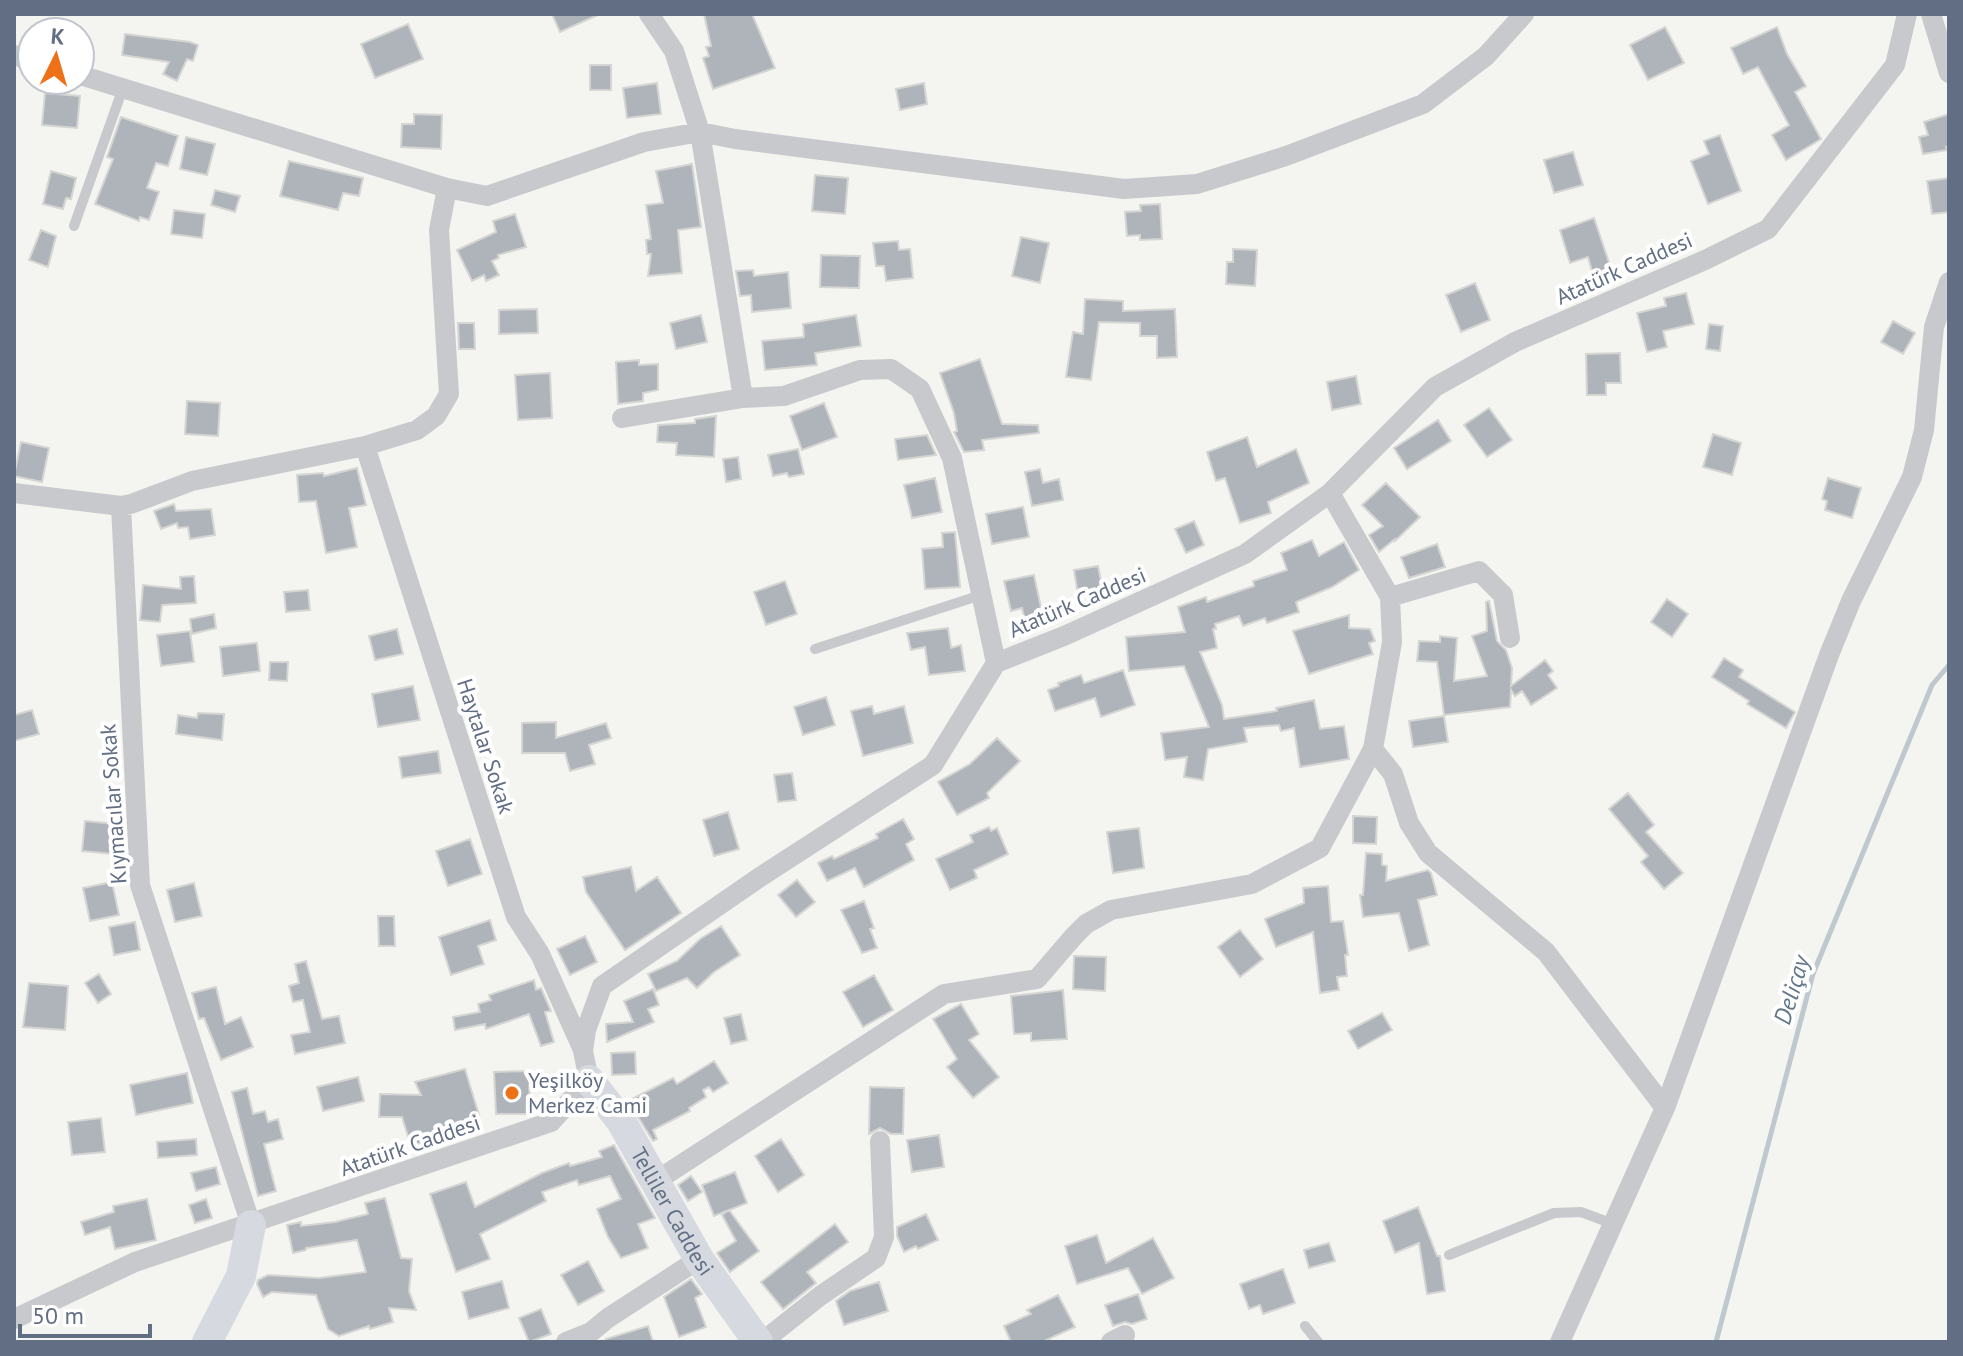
<svg xmlns="http://www.w3.org/2000/svg" width="1963" height="1356" font-family="'PT Sans',sans-serif">
<rect width="100%" height="100%" fill="#f4f5f0"/>
<g fill="none" stroke-linecap="round" stroke-linejoin="round">
<path stroke="#bfc8cf" stroke-width="5" d="M1716 1342 1813 974 1932 685 1949 665"/>
</g>
<path fill="#afb4bb" stroke="#d5d6d3" stroke-width="2" d="M552 14H600L560 32Z
M704 14H752L775 68 713 89 703 58 709 56 706 47 711 46Z
M408 24 423 59 375 78 361 44Z
M1665 27 1684 63 1648 80 1630 45Z
M1777 27 1787 54 1806 86 1795 92 1821 139 1786 160 1772 135 1789 125 1758 67 1743 74 1731 48Z
M125 34 190 42 198 45 193 61 187 59 177 81 163 74 169 62 122 55Z
M590 65H611V90H590Z
M657 83 661 114 627 118 623 88Z
M924 83 927 104 900 110 896 89Z
M45 93 80 96 77 128 42 125Z
M414 114 442 115 441 149 401 147 402 124H414Z
M1949 114V146L1946 147 1947 150 1923 154 1919 137 1928 135 1924 122Z
M121 117 178 136 168 166 156 163 147 188 159 192 149 220 140 217 139 221 95 204 113 159 107 157Z
M1720 135 1741 191 1708 204 1691 161 1709 154 1704 141Z
M186 137 215 144 207 175 180 169Z
M1573 152 1583 185 1554 193 1544 160Z
M289 161 363 178 359 196 343 193 338 210 280 196Z
M692 164 701 227 678 230 682 273 648 276 651 254H647L646 240 651 239 646 205 663 203 656 171Z
M51 171 76 178 71 199 66 198 63 209 43 204Z
M815 175 848 178 845 214 812 211Z
M1949 178V212L1932 214 1927 181Z
M215 190 240 196 235 212 211 205Z
M1160 204 1162 239 1140 240V235L1127 236 1125 212 1141 211 1140 205Z
M174 210 205 214 202 238 171 234Z
M515 214 526 247 498 255 499 258 492 261 499 275 486 281 484 275 472 281 457 250 496 232 493 221Z
M1594 218 1615 280 1596 285 1588 257 1570 263 1560 230Z
M41 230 56 236 48 267 29 260Z
M1021 237 1049 243 1040 283 1012 276Z
M898 241 899 250 910 249 913 278 886 281 884 266H876L873 243Z
M1233 249 1257 250 1255 286 1226 284 1227 262H1233Z
M821 255 860 256 859 288 820 287Z
M753 270 754 276 788 272 791 308 752 312 751 295 740 296 736 271Z
M1475 283 1490 320 1461 332 1446 295Z
M1686 293 1694 324 1663 331 1667 347 1647 352 1637 313 1666 306 1664 298Z
M1085 299 1123 301V311L1175 309 1177 357 1157 358V336H1140V323L1099 322 1091 380 1066 377 1073 332 1083 334Z
M537 309 538 333 499 334V310Z
M701 315 707 342 676 349 670 323Z
M856 315 861 346 815 353 817 365 765 370 762 341 804 337 803 324Z
M1893 321 1915 333 1903 354 1881 342Z
M458 323H474L475 349H459Z
M1709 324 1723 326 1720 351 1706 349Z
M1620 353 1621 383H1606V395H1587L1586 354Z
M980 359 1002 424 1038 425 1039 433 982 440 984 450 964 452 954 432 957 431 954 413 940 373Z
M639 360V365L658 364V390L643 393V401L618 404 616 362Z
M550 373 552 418 518 420 515 375Z
M1356 376 1361 404 1332 410 1327 382Z
M187 401 220 403 218 436 185 434Z
M824 403 837 437 802 450 790 416Z
M1489 408 1512 440 1487 457 1464 425Z
M716 416 714 457 676 455 677 443 657 442 658 425 695 423V419Z
M1438 420 1451 441 1407 469 1394 448Z
M1713 434 1741 443 1732 475 1703 467Z
M927 435 936 455 898 460 895 439Z
M1247 437 1257 467 1296 449 1309 483 1268 502 1271 513 1240 523 1225 478 1216 481 1207 452Z
M21 442 49 448 42 482 14 476Z
M798 449 804 474 789 477 787 473 773 476 768 455Z
M738 457 741 479 726 482 723 459Z
M357 468 366 505 349 508 357 547 326 553 316 501 299 502 297 475 323 473 324 476Z
M1040 469 1043 483 1059 479 1063 500 1032 506 1025 472Z
M935 478 942 512 912 518 904 485Z
M1828 478 1861 488 1852 518 1825 510 1827 501 1822 499Z
M1386 483 1420 517 1395 541V539L1379 552 1369 535 1383 526 1362 505Z
M174 504 176 511 211 509 215 535 190 539 188 527 178 528 177 523 161 529 154 511Z
M1023 507 1029 537 992 544 986 514Z
M1194 521 1204 545 1186 553 1175 529Z
M955 532 960 587 925 589 922 549 943 547 942 533Z
M1312 540 1319 556 1344 542 1359 570 1332 587 1296 602 1299 612 1267 623 1265 618 1243 626 1239 616 1215 624 1216 629H1213L1217 648 1200 652 1222 705 1224 719 1277 711 1276 708 1314 700 1320 729 1344 726 1349 759 1300 767 1294 728 1281 731 1279 725 1244 728 1247 742 1208 749 1203 780 1184 777 1187 757 1165 760 1161 733 1209 727 1184 666 1129 671 1126 637 1185 632 1178 607 1206 597 1207 602 1254 586 1253 581 1287 570 1281 553Z
M1437 544 1445 567 1409 578 1401 557Z
M1098 566 1103 591 1078 595 1074 570Z
M1034 575 1043 617 1025 621 1022 608 1011 611 1004 581Z
M194 576 196 603 162 605 160 622 140 620 143 585 181 589 180 577Z
M785 581 797 614 766 625 754 592Z
M308 590 310 610 286 612 284 592Z
M1667 599 1688 614 1672 637 1651 622Z
M1489 601 1497 641 1506 650 1512 668 1511 686 1545 660 1553 671 1548 675 1557 688 1531 705 1522 691 1515 696 1511 690 1510 707 1444 715 1437 662 1417 661 1419 641 1440 642V636L1457 638 1454 681 1487 676 1472 636 1487 631 1486 602Z
M214 614 216 628 192 634 190 619Z
M1349 615V628L1370 629 1375 641 1369 643 1373 654 1309 674 1293 631Z
M948 628 951 648 961 645 965 671 929 675 925 647 911 650 907 633Z
M397 629 403 654 375 660 369 636Z
M190 631 194 662 161 666 157 635Z
M257 643 260 671 223 676 220 647Z
M1724 658 1743 670 1739 677 1795 712 1786 728 1747 704 1749 701 1712 677Z
M270 662H288L287 681 269 680Z
M1123 670 1135 705 1101 717 1095 698 1055 711 1048 690 1059 686 1058 683 1081 675 1084 683Z
M413 686 420 720 378 727 372 694Z
M826 697 835 725 803 735 794 707Z
M872 706 874 714 904 706 913 743 863 756 851 711Z
M32 710 39 734 14 741V715Z
M198 713 224 714 222 740 176 734 178 715 197 718Z
M1444 716 1448 742 1413 747 1409 721Z
M556 722V738L606 723 611 738 589 745 595 764 570 771 565 753H522V723Z
M997 738 1020 761 987 793 989 798 957 815 938 782 970 764Z
M438 751 441 773 402 778 399 757Z
M792 773 796 800 778 802 774 775Z
M1628 793 1654 825 1646 832 1683 873 1664 889 1641 862 1648 856 1609 809Z
M728 812 739 849 714 856 703 820Z
M1353 816 1377 817 1376 844 1353 843Z
M903 819 914 839 906 844 914 860 864 887 855 868 827 881 818 863 832 856 834 859 878 838 876 834Z
M85 821 116 824 113 854 82 851Z
M989 827 991 831 997 828 1008 854 974 870 977 878 950 890 936 859 973 842 970 835Z
M1139 828 1144 868 1113 873 1107 832Z
M470 839 482 874 448 886 436 851Z
M1366 853 1382 854V865L1387 866 1386 881 1428 870 1431 873 1437 895 1418 900 1429 945 1409 951 1399 913 1363 917 1360 895H1363Z
M631 867 636 891 657 877 681 913 625 950 586 892 583 877Z
M797 880 815 902 796 917 778 895Z
M112 882 119 915 90 921 83 888Z
M194 883 202 916 175 922 167 890Z
M1328 886 1331 922 1343 921 1348 955H1345L1347 976 1337 977 1339 990 1320 993 1313 932 1276 947 1265 919 1304 903 1303 888Z
M864 901 874 928 870 929 877 948 862 953 841 910Z
M378 916H394L395 946H379Z
M490 920 496 940 478 946 484 964 451 975 439 937Z
M135 922 140 950 114 955 109 927Z
M721 926 740 955 714 972 697 988 687 978 656 991 648 974 677 961 700 939Z
M1240 930 1263 959 1240 977 1218 947Z
M585 936 597 962 570 975 557 949Z
M1074 956 1106 957 1105 991 1073 989Z
M306 961 322 1019 339 1016 345 1043 295 1054 291 1035 310 1032 303 1000 293 1002 289 986 299 983 295 964Z
M99 974 111 994 98 1003 85 983Z
M874 975 893 1010 863 1027 843 992Z
M534 980 536 990 541 988 551 1011 545 1012 554 1042 541 1046 529 1014 486 1029 485 1024 455 1030 453 1017 480 1012 478 1004 491 1000 489 995Z
M29 983 68 986 65 1030 23 1027Z
M216 987 225 1024 241 1017 253 1047 221 1060 204 1018 199 1019 192 993Z
M653 989 659 1005 648 1009 654 1022 607 1042 606 1024 633 1022 624 1001Z
M1063 990 1067 1039 1031 1041V1033L1014 1034 1011 996Z
M961 1004 979 1034 969 1040 999 1077 973 1098 947 1067 957 1059 933 1019Z
M1382 1013 1392 1030 1358 1049 1348 1031Z
M741 1014 747 1040 731 1044 724 1018Z
M635 1052 636 1074 612 1075 611 1053Z
M714 1061 728 1083 713 1092 709 1087 703 1090 706 1097 689 1108 690 1111 653 1130 657 1139 653 1141 628 1101 673 1078 677 1084Z
M465 1069 479 1115H475L478 1126 411 1146 402 1117H379L380 1094 421 1095 415 1082Z
M529 1071 530 1114H496L494 1072Z
M187 1073 193 1103 136 1115 130 1085Z
M358 1077 364 1101 323 1111 317 1087Z
M870 1087 904 1088 903 1134H891L880 1128 869 1134Z
M247 1088 253 1114 265 1111 268 1122 278 1119 283 1139 264 1144 276 1191 258 1196 232 1092Z
M101 1118 105 1152 72 1155 68 1122Z
M939 1135 944 1167 912 1172 907 1140Z
M196 1139 197 1155 158 1158 157 1142Z
M781 1139 804 1175 778 1192 755 1156Z
M614 1145 655 1218 638 1224 648 1248 621 1258 608 1237 597 1209 621 1199 610 1176 579 1185 577 1180 542 1192 546 1201 480 1234 490 1259 456 1272 430 1194 466 1182 475 1207 542 1173 569 1163 570 1166 602 1157 599 1151Z
M216 1167 220 1184 196 1191 191 1173Z
M735 1172 747 1203 714 1216 702 1185Z
M691 1176 702 1192 688 1201 678 1185Z
M385 1198 401 1258 412 1259 409 1291 416 1310 389 1308 393 1322 370 1329 369 1326 339 1336 328 1329 316 1295 272 1292 263 1297 257 1284 258 1280 268 1275 319 1278 366 1272 357 1240 306 1248V1250L293 1253 287 1225 301 1222V1226L335 1222 368 1214 365 1203Z
M147 1199 156 1240 115 1249 110 1227 85 1235 81 1222 114 1212 113 1206Z
M206 1199 212 1218 195 1223 189 1205Z
M1418 1207 1437 1256H1440L1445 1291 1427 1294 1419 1243 1395 1253 1383 1221Z
M729 1210 759 1251 730 1272 717 1253 736 1241 722 1215Z
M926 1214 938 1240 918 1249 916 1246 904 1252 897 1236V1227Z
M835 1224 848 1242 807 1272 816 1283 783 1309 761 1282Z
M1097 1235 1106 1263 1153 1238 1174 1278 1142 1294 1128 1268 1077 1284 1065 1246Z
M1329 1243 1335 1261 1309 1268 1304 1250Z
M588 1261 604 1291 578 1305 561 1275Z
M1283 1269 1295 1303 1263 1314 1260 1305 1249 1309 1240 1284Z
M691 1279 702 1294 695 1298 706 1327 679 1337 664 1297Z
M502 1281 509 1308 469 1319 462 1292Z
M879 1282 888 1311 844 1325 836 1301 850 1291Z
M1138 1294 1147 1319 1132 1324 1125 1322 1113 1326 1105 1305Z
M1058 1295 1075 1327 1042 1342H1011L1004 1326 1031 1314 1027 1310Z
M541 1309 551 1334 529 1342 519 1318Z
M648 1326 653 1342H606V1339Z"/>
<g fill="none" stroke-linecap="round" stroke-linejoin="round">
<path stroke="#c7c9cd" stroke-width="10" d="M74 226 123 88
M815 649 981 595
M1449 1255 1554 1213 1581 1212 1613 1224
M1305 1326 1318 1342"/>
<path stroke="#c7c9cd" stroke-width="20" d="M649 14 674 51 700 132 743 398 784 396 860 370 891 369 920 389 952 458 996 663
M1931 14 1949 73
M14 55 32 61
M80 75 447 188 487 196 644 142 700 132 735 139 1124 189 1197 184 1286 156 1423 104 1486 56 1524 14
M622 418 743 398
M365 446 516 917 540 954 583 1050
M14 493 121 506 131 504 192 481 365 446 417 430 436 416 449 394 439 230 447 188
M121 506 140 885 251 1225
M1390 597 1479 571 1503 595 1510 638
M1373 749 1393 774 1409 823 1428 853 1546 952 1665 1108
M656 1181 944 994 1037 979 1074 936 1086 924 1111 910 1252 884 1320 848 1373 749 1392 642 1390 597 1330 493
M14 1319 135 1262 551 1122 589 1080 583 1051 586 1030 602 986 760 877 933 765 996 663 1064 636 1245 554 1330 493 1435 387 1515 342 1705 260 1768 229 1895 65 1907 14
M566 1342 591 1332 608 1318 699 1259
M762 1342 820 1296 876 1258 884 1237 880 1141
M1111 1342 1125 1335
M1560 1342 1665 1108 1829 655 1851 601 1912 477 1924 430 1934 327 1949 282"/>
<g stroke="#d6d9df" stroke-width="30">
<path id="s1" d="M589 1080 621 1121 699 1259 758 1342"/>
<path d="M207 1342 241 1276 251 1225"/>
</g>
</g>
<circle fill="#ee7017" stroke="#fff" stroke-width="3" cx="512" cy="1093" r="8"/>
<g text-anchor="middle" stroke-width="8" stroke-linejoin="round" paint-order="stroke">
<g font-size="22" fill="#626e84" stroke="#fff">
<text transform="translate(1624 268) rotate(-24)" y="8">Atatürk Caddesi</text>
<text transform="translate(1077 602) rotate(-23)" y="8">Atatürk Caddesi</text>
<text transform="translate(486 746) rotate(72)" y="8">Haytalar Sokak</text>
<text transform="translate(113 804) rotate(-94)" y="8">Kıymacılar Sokak</text>
<text transform="translate(410 1145) rotate(-19)" y="8">Atatürk Caddesi</text>
<text dy="8" stroke="none"><textPath href="#s1" startOffset="156">Telliler Caddesi</textPath></text>
</g>
<g font-size="22" fill="#626e84" stroke="#fff" text-anchor="start">
<text x="528" y="1088">Yeşilköy<tspan x="528" dy="25">Merkez Cami</tspan></text>
</g>
<g font-size="24" font-style="italic" fill="#627788" stroke="#fff">
<text transform="translate(1792 990) rotate(-73)" y="8">Deliçay</text>
</g>
</g>
<rect width="1963" height="1356" fill="none" stroke="#626e84" stroke-width="32"/>
<g transform="translate(56 56) rotate(5)"><circle r="38" fill="#ffffff" stroke="#c0c5ce" stroke-width="2"/>
<path d="M0-6L14 30L0 20L-14 30Z" fill="#ee7017"/>
<text y="-12" font-size="22" font-weight="bold" text-anchor="middle" fill="#626e84">K</text>
</g>
<path d="M20 1324v12h130v-12" fill="none" stroke="#626e84" stroke-width="4"/>
<text x="32" y="1324" font-size="24" fill="#626e84" stroke="#ffffff" stroke-width="6" paint-order="stroke">50 m</text>
</svg>
